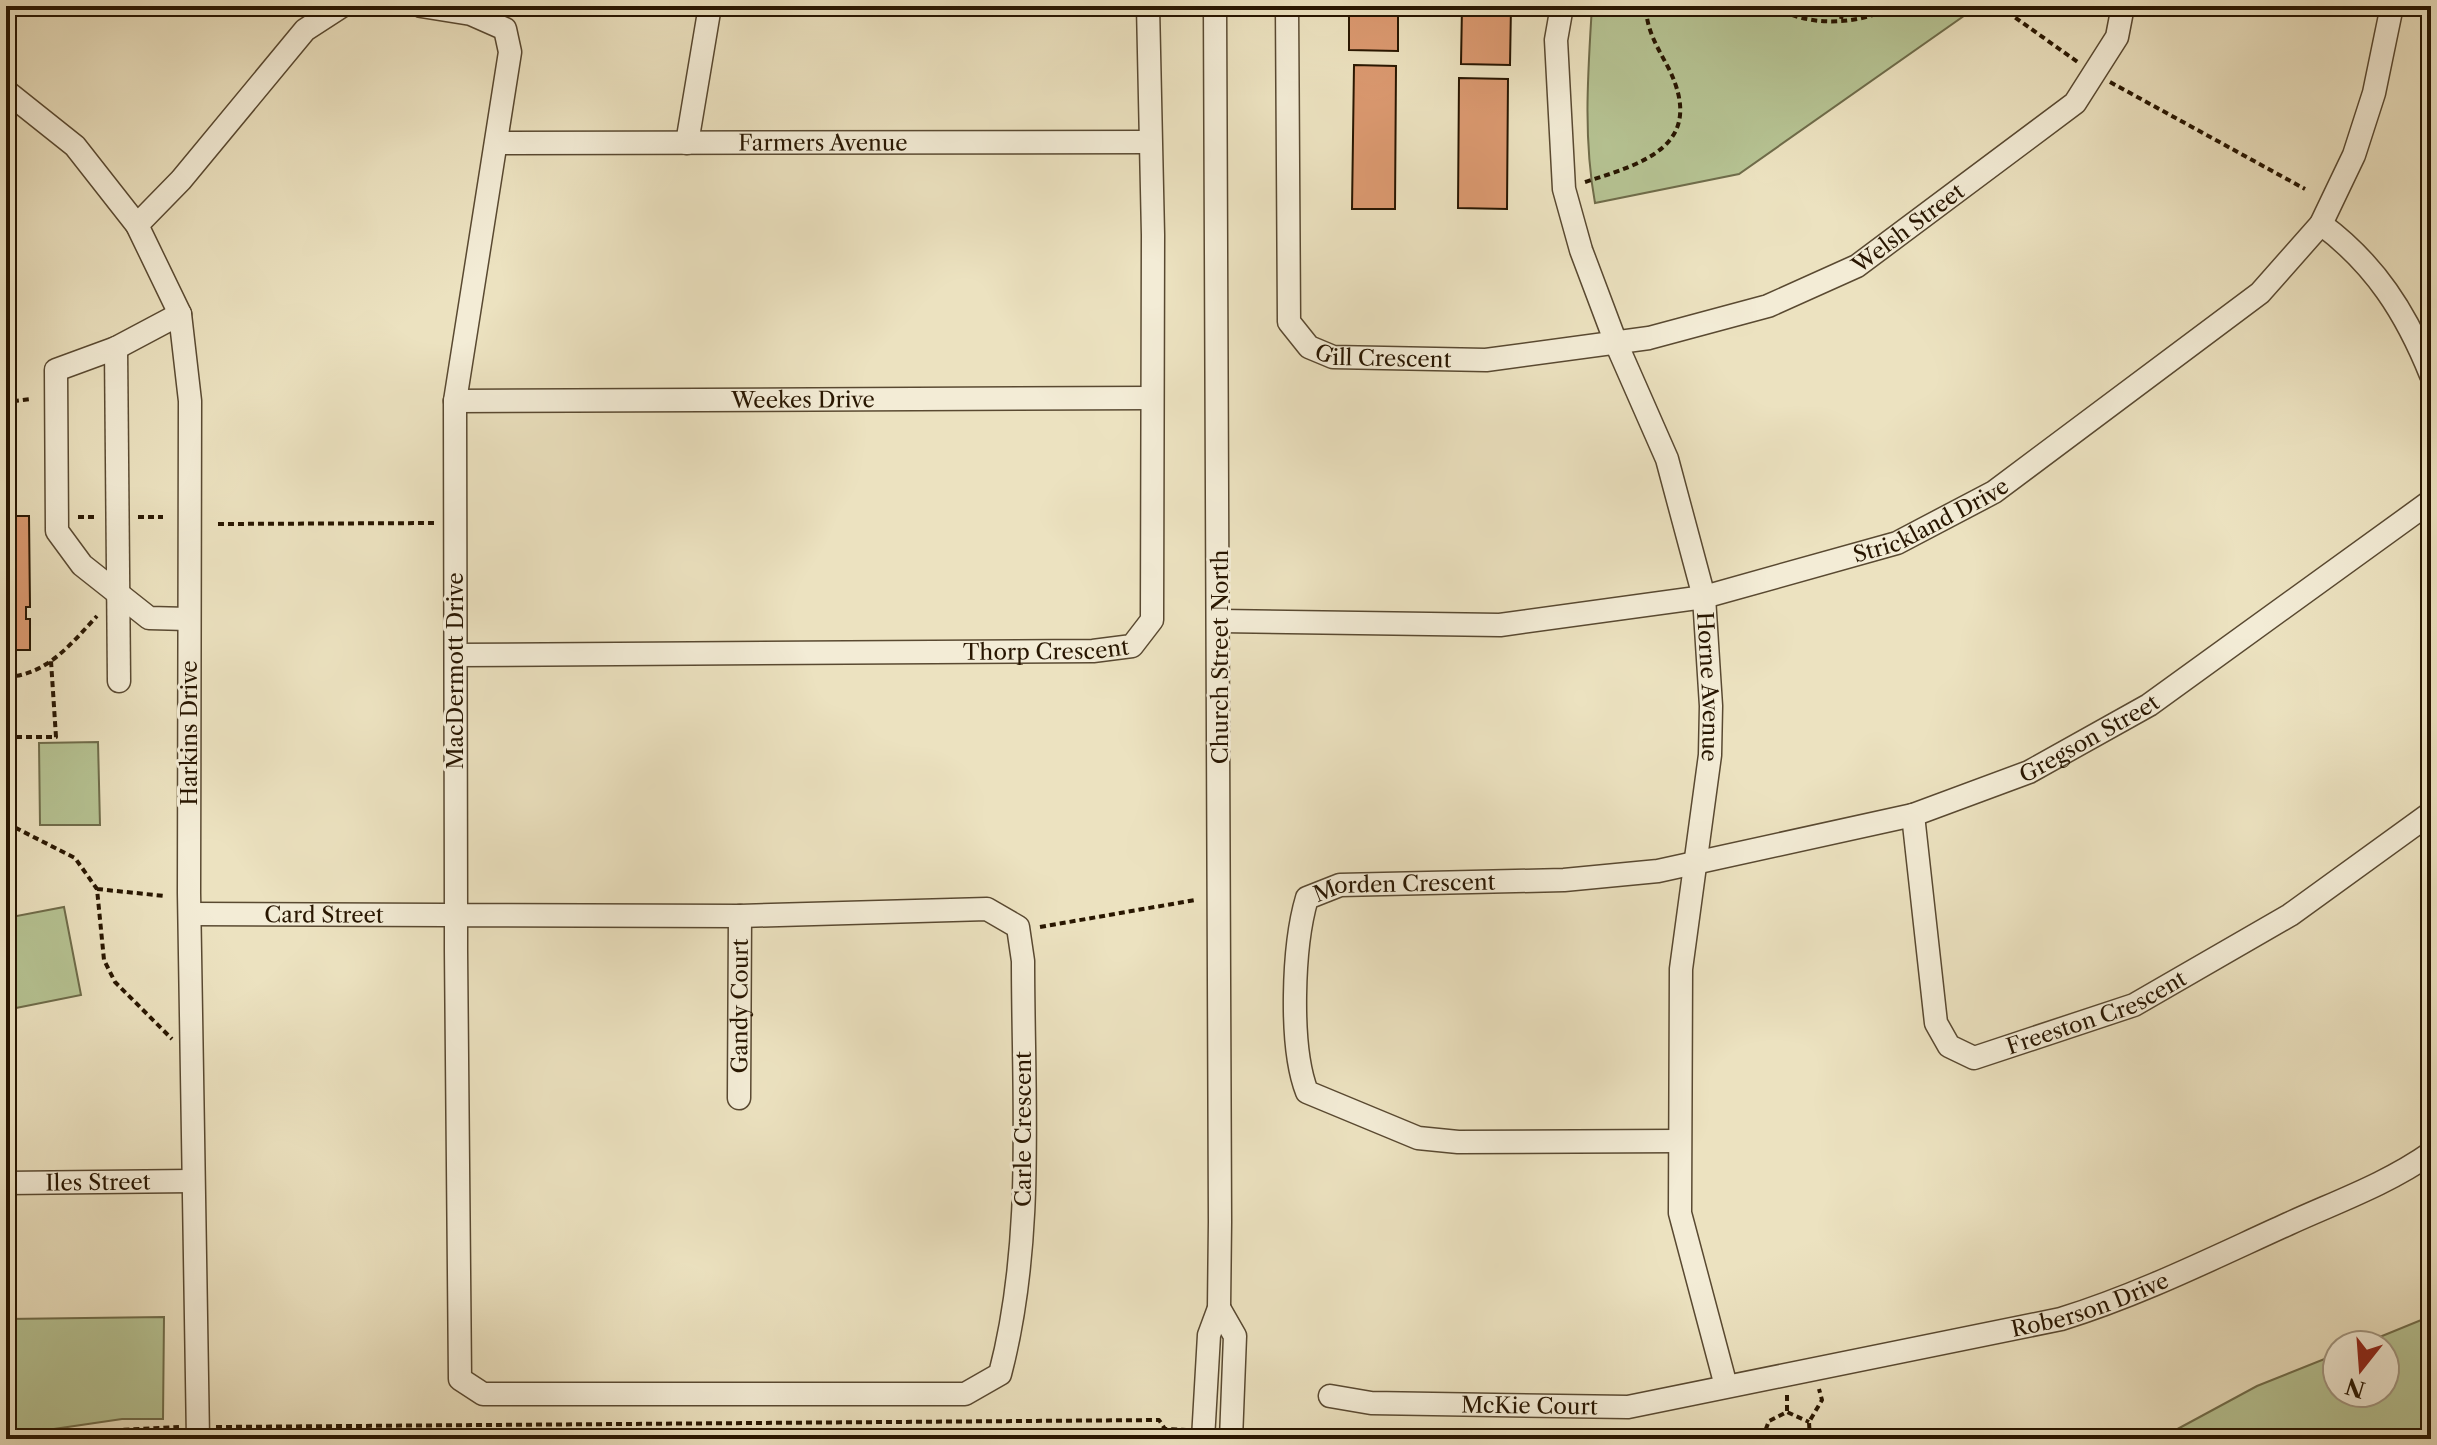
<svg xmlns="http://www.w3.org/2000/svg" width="2437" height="1445" font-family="'Libre Caslon Text',serif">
<rect width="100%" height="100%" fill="#ece2c0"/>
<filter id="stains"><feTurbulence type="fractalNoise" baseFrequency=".0025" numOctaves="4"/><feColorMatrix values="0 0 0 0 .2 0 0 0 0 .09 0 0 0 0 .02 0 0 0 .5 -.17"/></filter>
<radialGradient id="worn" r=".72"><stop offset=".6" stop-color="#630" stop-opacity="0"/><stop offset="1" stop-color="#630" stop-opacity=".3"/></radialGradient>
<path fill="#b6c393" stroke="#6f6c4a" stroke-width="2" d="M1592 6H1978L1739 174 1595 203C1583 137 1588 72 1592 6Z
M98 742 100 825H40L39 743Z
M64 907 81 995 6 1010V918Z
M2431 1316V1439H2159L2257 1386 2337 1354V1393H2385V1345H2360Z
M164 1317 163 1419H122L6 1436V1319Z"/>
<path fill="#db9970" stroke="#281601" stroke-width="2" d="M1349 6H1398V51L1349 50Z
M1462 6H1511L1510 65 1461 64Z
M1354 65 1396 66 1395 209H1352Z
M1459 78 1508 79 1507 209 1458 208Z
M6 516H29L30 607H26V619H30V650H6Z
M1803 1430V1439H1768V1431Z"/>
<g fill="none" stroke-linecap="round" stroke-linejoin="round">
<g stroke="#594931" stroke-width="25">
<g id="minor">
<path id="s1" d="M1287 6 1289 322 1309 347 1333 357 1486 360 1649 338 1768 306 1857 266 2075 103 2117 37 2123 6"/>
<path id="s2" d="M1562 6 1556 40 1564 189 1581 250 1616 343 1667 459 1704 597 1711 706 1710 755 1681 969 1680 1213 1726 1386"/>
<path d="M6 91 75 146 137 225 180 314 190 401 189 893 198 1439"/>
<path id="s3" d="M497 143 1149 142"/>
<path d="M687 143 710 6"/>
<path d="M2321 224C2375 264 2406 313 2431 375"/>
<path d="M137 225 181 180 305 30 342 6"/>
<path d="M180 314 116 348 56 370 57 531 82 565 149 618 188 619"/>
<path d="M116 348 119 681"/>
<path id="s4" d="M455 401 1152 398"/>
<path id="s5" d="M1220 621 1500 625 1704 597 1897 543 1994 492 2260 293 2321 224 2354 155 2374 93 2392 6"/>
<path id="s6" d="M456 655 1093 651 1132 646 1152 620 1153 235 1148 6"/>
<path id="s7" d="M1913 815 1936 1023 1949 1046 1974 1058 2134 1005 2290 915 2431 813"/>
<path id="s8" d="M190 914 740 916 987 909 1018 927 1023 961C1023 1098 1035 1241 1000 1374L965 1394H483L460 1379 456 951V916L455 401 510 52 505 29 471 14 421 6"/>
<path id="s9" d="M739 1098 740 916"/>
<path id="s10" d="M1678 1141 1458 1142 1418 1138 1307 1092C1289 1046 1293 945 1307 898L1340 885 1564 880 1658 871 1913 815 2029 772 2149 705 2431 501"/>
<path id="s11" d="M6 1183 192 1181"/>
<path d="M1219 1308 1235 1336 1231 1439"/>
<path id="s12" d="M1330 1396 1371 1403 1628 1407 2061 1319C2139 1295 2213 1258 2288 1224 2336 1202 2387 1184 2431 1153"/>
<path d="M1203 1439 1209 1335 1219 1308 1220 1222 1215 6"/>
</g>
</g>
<path stroke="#281601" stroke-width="4" stroke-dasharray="6 4" stroke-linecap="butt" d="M1774 6C1807 28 1860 25 1894 6
M1999 6 2079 63
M1841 19 1844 6
M2110 82 2305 189
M1585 182C1645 163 1706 145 1669 69 1658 48 1646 30 1646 6
M6 416 7 402 31 399
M78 517H97
M138 517H163
M218 524 436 523
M6 677C47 675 70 645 97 616
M6 791 10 825 75 858 97 889 104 960 115 982 172 1039
M9 791 10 737H56L51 661
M97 889 165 896
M1040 927 1195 900
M1787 1395V1412
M216 1427 1159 1420 1165 1429 1186 1430
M1250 1434 1268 1439
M1705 1436 1716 1439
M14 1439 40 1434 179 1427
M1762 1439 1769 1421 1787 1412 1809 1422
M1810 1439 1809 1422 1822 1400 1819 1389"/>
<use href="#minor" stroke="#f3ecd6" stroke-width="22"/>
</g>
<g text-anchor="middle" stroke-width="6" stroke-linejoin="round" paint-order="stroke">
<g font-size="22" fill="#281601" stroke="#f3ecd6">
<text dy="8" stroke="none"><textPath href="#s3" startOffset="326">Farmers Avenue</textPath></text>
<text dy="8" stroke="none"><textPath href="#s1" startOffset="976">Welsh Street</textPath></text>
<text dy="8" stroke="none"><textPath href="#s1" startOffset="424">Gill Crescent</textPath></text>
<text dy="8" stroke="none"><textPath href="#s4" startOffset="348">Weekes Drive</textPath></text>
<text dy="8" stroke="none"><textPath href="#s5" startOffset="726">Strickland Drive</textPath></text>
<text dy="8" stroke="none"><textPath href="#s6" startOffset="590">Thorp Crescent</textPath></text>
<text transform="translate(1220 657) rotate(-90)" y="8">Church Street North</text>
<text transform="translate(455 671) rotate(-90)" y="8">MacDermott Drive</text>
<text dy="8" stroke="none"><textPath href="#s2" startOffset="706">Horne Avenue</textPath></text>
<text transform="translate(189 733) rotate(-90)" y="8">Harkins Drive</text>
<text dy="8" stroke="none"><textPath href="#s10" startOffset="1384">Gregson Street</textPath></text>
<text dy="8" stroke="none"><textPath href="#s10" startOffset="676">Morden Crescent</textPath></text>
<text dy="8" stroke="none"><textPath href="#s8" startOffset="134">Card Street</textPath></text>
<text dy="8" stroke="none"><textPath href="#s9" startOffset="92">Gandy Court</textPath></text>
<text dy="8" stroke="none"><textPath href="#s7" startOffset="394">Freeston Crescent</textPath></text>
<text transform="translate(1023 1129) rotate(-90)" y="8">Carle Crescent</text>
<text dy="8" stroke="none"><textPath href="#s11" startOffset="92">Iles Street</textPath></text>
<text dy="8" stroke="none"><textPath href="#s12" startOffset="772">Roberson Drive</textPath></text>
<text dy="8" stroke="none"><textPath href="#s12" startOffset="200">McKie Court</textPath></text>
</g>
</g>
<rect width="2437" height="1445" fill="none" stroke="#ece2c0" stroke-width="32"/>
<rect x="8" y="8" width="2421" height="1429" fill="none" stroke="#281601" stroke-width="4"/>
<rect x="16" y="16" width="2405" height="1413" fill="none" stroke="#281601" stroke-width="2"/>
<g transform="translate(2361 1369) rotate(197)"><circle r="38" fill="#f3ecd6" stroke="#a29681" stroke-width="2"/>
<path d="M0-6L14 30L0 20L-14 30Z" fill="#8f2418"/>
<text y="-12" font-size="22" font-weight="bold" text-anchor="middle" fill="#281601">N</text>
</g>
<rect width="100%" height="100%" filter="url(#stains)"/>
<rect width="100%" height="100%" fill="url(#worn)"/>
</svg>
